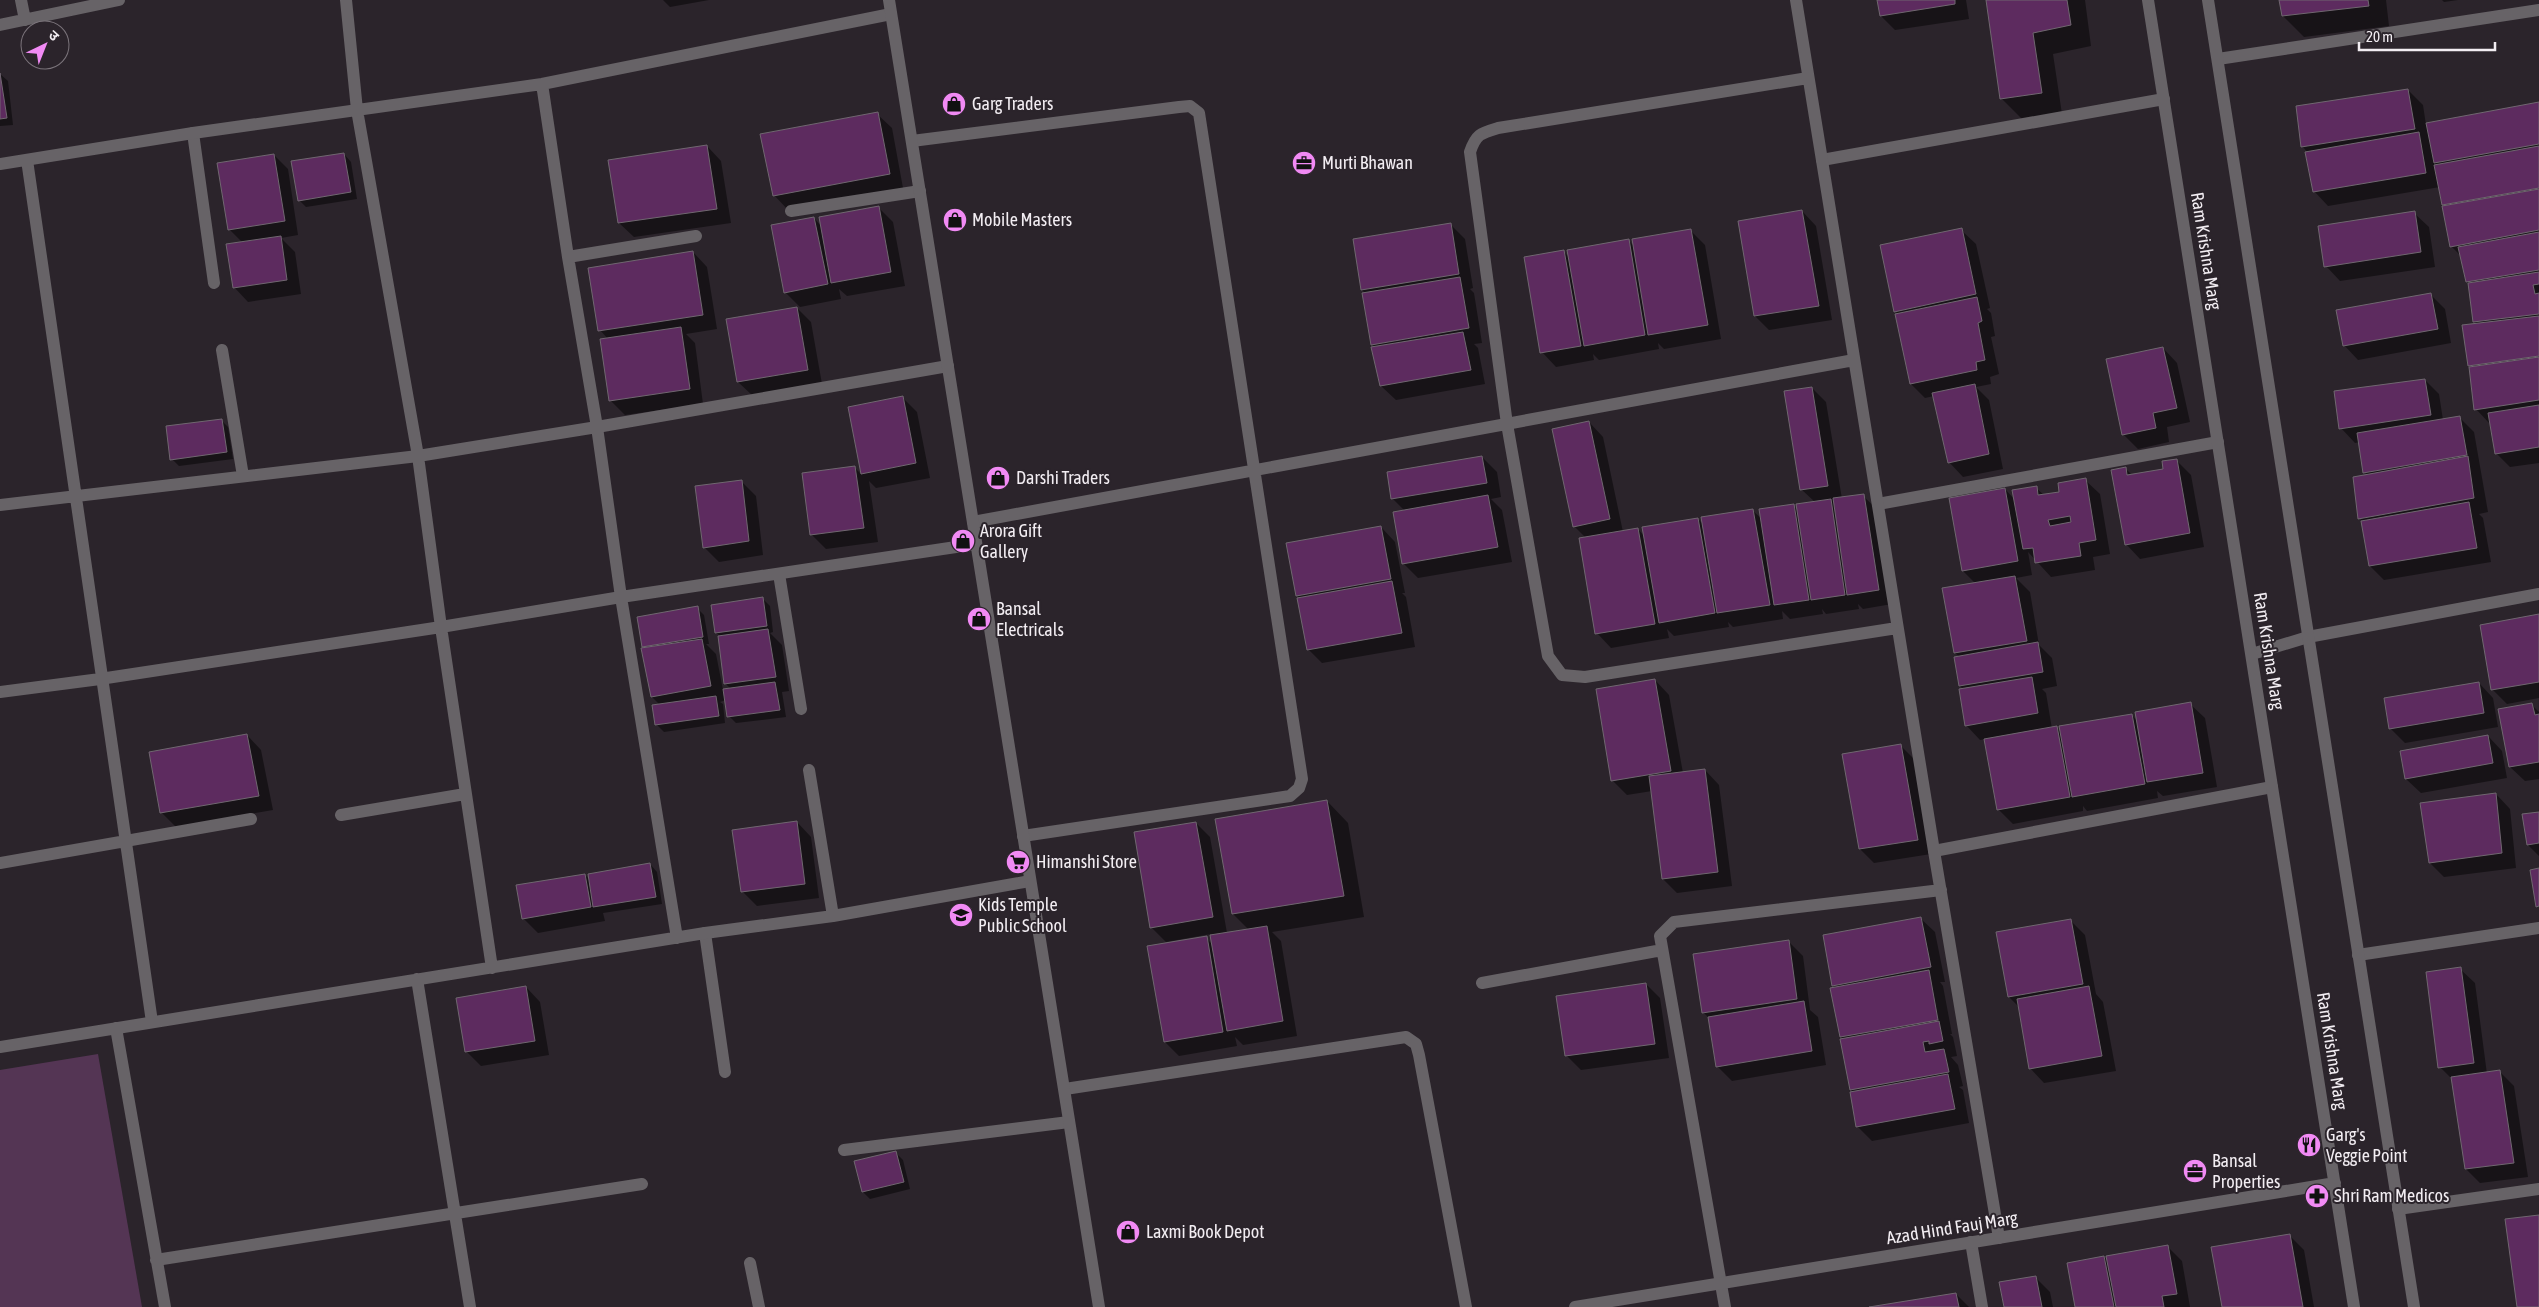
<svg xmlns="http://www.w3.org/2000/svg" width="2539" height="1307" font-family="'Asap Condensed','Noto Sans Devanagari',sans-serif">
<rect width="100%" height="100%" fill="#2b242b"/>
<path fill="#543554" d="M98 1054 142 1307H0V1070Z"/>
<path fill="#0007" d="M663 0H709L670 7Z
M1878 0H1966L1969 19 1895 30 1881 16Z
M1988 0H2085L2091 46 2053 54 2062 114 2022 119 2001 98Z
M2281 0H2386L2389 26 2304 37 2283 16Z
M2442 0H2458L2444 2Z
M0 74 8 81 13 125 0 126Z
M2408 90 2423 105 2426 125 2539 104V463L2510 467 2496 453 2490 424 2476 409 2472 368 2469 365 2478 325 2475 322 2470 284 2467 282 2462 257 2451 246 2440 187 2328 206 2314 191 2308 153 2303 147Z
M877 114 892 128 903 188 788 210 774 195Z
M707 146 721 161 731 223 634 237 619 223Z
M344 154 351 162 357 199 306 207 299 200Z
M274 155 288 169 298 235 281 238 295 252 301 294 248 302 234 287 243 243 229 229Z
M878 207 893 222 905 286 847 296 839 289 841 299 800 307 785 292 814 218 822 227Z
M1802 211 1816 226 1832 320 1769 330 1755 316 1739 222Z
M2414 213 2429 227 2435 267 2340 281 2326 266Z
M1450 224 1465 239 1473 288 1470 289 1474 293 1482 343 1474 344 1478 348 1485 384 1396 400 1381 386 1375 348 1372 344 1366 294 1362 290Z
M1961 230 1976 244 1990 308 1987 309 1991 313 1995 336 1991 337 1999 374 1990 377 1991 384 1976 387 1989 400 2003 469 1963 477 1949 462 1934 396 1925 398 1911 384 1897 315H1899L1895 311Z
M1691 231 1705 245 1721 339 1664 349 1658 343 1659 349 1599 360 1593 354 1594 360 1556 367 1542 352 1564 252 1570 258 1629 241 1635 247Z
M693 252 707 267 717 329 686 334 695 343 703 404 625 415 610 400 608 339 600 330Z
M2430 294 2445 309 2451 343 2358 360 2344 345Z
M797 308 811 322 822 384 753 396 738 382Z
M2163 348 2177 363 2190 422 2167 427 2169 442 2138 449 2123 434Z
M2425 380 2439 394 2443 420 2460 418 2474 432 2488 512 2479 514 2483 518 2491 562 2384 580 2370 566 2362 521 2360 518 2368 475 2364 472 2360 442 2355 443 2341 428Z
M1812 388 1826 402 1842 499 1863 496 1878 510 1892 604 1863 609 1858 604 1859 609 1826 614 1822 609 1823 614 1790 619 1782 611 1783 619 1733 627 1728 622 1729 627 1674 636 1667 629 1669 638 1611 648 1597 633 1586 538 1574 526 1589 422 1603 437 1623 532 1638 529 1645 537 1698 519 1704 525 1753 511 1762 519 1793 506 1798 510 1815 502 1802 490Z
M903 398 917 412 930 478 876 488 869 481 878 542 826 549 811 534 855 468 862 475 850 408Z
M221 420 228 427 233 459 179 466 172 459Z
M1482 457 1497 472 1501 497 1491 499 1502 510 1512 562 1418 578 1404 564 1394 513 1405 511 1392 498Z
M2176 460 2191 475 2204 547 2140 559 2126 544V469L2132 475 2164 470Z
M2085 480 2100 494 2110 554 2093 557 2095 570 2051 577 2028 552 2032 575 2016 578 2030 592 2039 645 2052 658 2057 686 2042 689 2046 693 2052 729 2057 728 2062 733 2132 715 2137 721 2190 704 2205 718 2217 787 2163 796 2157 791 2158 798 2087 811 2083 806V811L2013 824 1998 809 1986 739 1980 740 1966 725 1964 690 1960 686V657L1955 653 1976 584 1963 571 2005 489 2015 500 2036 488 2044 495 2061 493Z
M741 481 756 496 763 555 719 562 704 547Z
M1381 527 1395 542 1405 593H1402L1406 597 1415 647 1322 663 1308 649 1300 599 1297 595Z
M763 599 770 606 773 632 770 633 782 645 789 691 782 692 786 717 736 723 729 716 726 700 720 702 723 704 725 723 664 732 656 724 660 705 652 697 646 649 643 646 697 608 704 615 709 644H706L716 654 723 690 731 689 726 684 719 635 716 633Z
M2539 616V698L2507 704 2492 689Z
M1655 680 1669 695 1683 773 1705 770 1719 785 1732 886 1677 893 1663 879 1652 791 1627 795 1612 780Z
M2479 683 2493 698 2498 727 2405 743 2390 728Z
M2532 705 2539 712V779L2525 781 2510 767 2500 710Z
M247 735 261 750 273 810 176 827 162 813Z
M2488 736 2502 751 2507 778 2421 793 2406 779Z
M1901 746 1915 760 1931 854 1874 863 1860 849Z
M2496 794 2510 809 2516 868 2444 877 2430 863Z
M1327 801 1348 823 1364 917 1272 932 1281 941 1297 1036 1243 1045 1235 1037 1237 1046 1179 1056 1165 1042 1206 938 1213 945 1211 934 1166 942 1151 927 1196 823 1210 837 1227 933 1249 930 1233 914Z
M2539 813V856L2528 845 2523 815Z
M797 822 811 837 819 898 757 906 742 891Z
M650 864 657 872 662 904 603 913 605 921 538 933 523 918 585 875 590 880Z
M1920 918 1935 932 1945 982H1940L1943 986 1952 1034H1950L1953 1037 1957 1056 1951 1057 1958 1065 1963 1086 1959 1087 1963 1090 1969 1123 1872 1141 1858 1127 1854 1093 1851 1090 1844 1040 1841 1037 1832 989 1837 988 1833 985Z
M2071 921 2085 935 2096 994 2103 1002 2116 1071 2044 1083 2030 1068 2019 1007 2009 997Z
M1788 941 1803 956 1810 1010 1818 1017 1826 1065 1732 1081 1717 1066 1710 1019 1703 1012Z
M2460 969 2475 983 2487 1074 2500 1072 2514 1086 2528 1177 2480 1183 2466 1169 2453 1080 2440 1067Z
M1646 984 1660 998 1669 1058 1581 1070 1566 1055Z
M526 987 540 1002 549 1055 481 1066 466 1051Z
M896 1153 903 1160 910 1189 870 1199 863 1192Z
M2289 1235 2304 1250 2314 1307H2223Z
M2167 1246 2182 1261 2190 1307H2077L2104 1257 2109 1262Z
M2035 1277 2050 1292 2053 1307H2005Z
M1956 1294 1969 1307H1877Z"/>
<path fill="#5d2b5f" stroke="#706770" fill-rule="evenodd" d="M1877 0H1955V4L1880 16Z
M1986 0H2067L2071 25 2033 33 2042 93 2000 99Z
M2279 0H2368L2369 6 2282 16Z
M0 73 7 118 0 119Z
M2408 89 2415 129 2301 147 2296 106Z
M2539 102V144L2434 163 2426 123Z
M878 112 890 174 773 196 760 134Z
M2419 132 2426 173 2313 192 2305 152Z
M707 145 717 209 618 223 608 160Z
M2539 146V188L2442 205 2434 165Z
M344 153 351 192 298 201 291 161Z
M274 154 285 221 228 230 217 163Z
M2539 189V230L2450 247 2442 206Z
M879 206 891 272 831 283 819 217Z
M1802 210 1819 306 1754 316 1738 221Z
M2415 211 2421 252 2324 267 2318 226Z
M814 217 828 284 784 293 771 225Z
M1451 223 1459 274 1361 290 1353 239Z
M1962 228 1976 294 1894 312 1880 245Z
M1691 229 1708 325 1648 335 1632 239Z
M2539 232V270L2466 282 2458 247Z
M281 236 287 280 233 288 226 244Z
M1629 239 1645 335 1584 346 1567 250Z
M1564 250 1581 346 1540 353 1524 257Z
M693 251 703 315 598 331 588 268Z
M2539 272V284L2533 285 2535 294 2539 293V314L2473 322 2468 283Z
M1460 277 1469 328 1371 345 1362 293Z
M2431 293 2438 329 2343 346 2336 310Z
M1977 297 1982 321 1978 323 1985 360 1976 362 1977 370 1910 384 1895 314Z
M797 307 808 370 737 382 726 319Z
M2539 316V356L2468 366 2462 325Z
M681 327 690 389 609 401 600 339Z
M1463 332 1471 370 1380 386 1371 347Z
M2163 347 2177 408 2153 413 2156 428 2122 435 2106 359Z
M2539 357V400L2474 410 2469 367Z
M2425 379 2431 415 2339 429 2334 391Z
M1975 384 1989 454 1948 463 1932 393Z
M1812 387 1828 486 1800 490 1784 391Z
M903 396 916 463 861 474 848 407Z
M2539 405V447L2495 454 2488 413Z
M2460 416 2467 455 2363 473 2357 433Z
M222 419 227 452 170 460 166 426Z
M1589 421 1610 519 1573 527 1552 429Z
M1482 456 1487 483 1391 499 1387 472Z
M2468 456 2474 498 2358 519 2353 477Z
M2177 459 2190 533 2125 545 2111 470 2126 467 2127 475 2163 469 2162 461Z
M855 466 864 528 810 535 802 473Z
M2086 478 2096 540 2079 543 2081 556 2035 563 2033 548 2023 549 2012 490 2037 486 2038 495 2059 492 2058 483ZM2070 516 2071 522 2050 526 2048 520Z
M742 480 749 541 703 548 695 486Z
M2005 488 2018 561 1962 571 1949 498Z
M1864 494 1879 590 1847 595 1833 498Z
M1488 495 1498 547 1402 564 1393 512Z
M1831 499 1845 595 1811 600 1796 504Z
M2469 502 2477 548 2369 566 2361 521Z
M1794 504 1809 600 1774 605 1759 509Z
M1753 509 1770 605 1717 613 1701 517Z
M1698 518 1715 613 1659 623 1642 527Z
M1381 526 1391 579 1296 596 1286 543Z
M1638 528 1655 624 1595 634 1579 538Z
M2015 576 2027 641 1954 653 1942 588Z
M1392 581 1402 633 1307 650 1297 598Z
M763 597 767 626 715 633 711 605Z
M698 606 703 637 642 647 637 617Z
M2539 614V682L2491 690 2480 625Z
M768 629 776 677 724 684 718 636Z
M702 639 711 686 651 697 641 648Z
M2038 642 2043 672 1959 686 1954 657Z
M2032 677 2038 713 1965 726 1959 689Z
M1655 679 1671 771 1611 781 1596 689Z
M775 682 780 710 727 717 723 689Z
M2479 682 2484 713 2389 729 2384 698Z
M716 696 719 716 655 725 652 705Z
M2191 702 2203 773 2147 782 2135 712Z
M2532 703 2535 715 2539 714V762L2509 767 2498 709Z
M2132 714 2145 784 2072 797 2059 726Z
M2057 726 2070 797 1997 810 1984 739Z
M247 734 259 796 160 813 149 752Z
M2488 735 2493 763 2405 779 2400 751Z
M1901 744 1918 840 1859 849 1842 754Z
M1705 769 1718 872 1662 879 1649 776Z
M2496 793 2502 853 2429 863 2420 803Z
M1327 800 1344 896 1232 914 1215 819Z
M2539 812V843L2527 845 2522 814Z
M797 821 805 884 741 892 732 830Z
M1196 822 1213 917 1150 928 1134 832Z
M650 863 656 897 593 907 588 874Z
M2539 868V906L2536 907 2530 870Z
M585 874 591 907 522 919 516 885Z
M1921 917 1931 967 1832 986 1823 935Z
M2071 919 2083 984 2008 997 1996 932Z
M1267 926 1283 1021 1227 1031 1210 935Z
M1207 936 1223 1032 1164 1042 1147 946Z
M1789 940 1797 999 1702 1013 1693 954Z
M2461 967 2474 1063 2438 1068 2426 972Z
M1929 970 1938 1020 1840 1037 1830 988Z
M1646 983 1655 1044 1565 1056 1556 996Z
M526 986 535 1041 465 1052 456 998Z
M2089 986 2102 1056 2029 1069 2017 999Z
M1804 1001 1812 1051 1716 1067 1708 1017Z
M1939 1021 1943 1041 1929 1044V1041L1923 1042 1925 1052 1944 1049 1949 1072 1850 1090 1840 1039Z
M2500 1070 2514 1163 2465 1169 2451 1077Z
M1948 1074 1955 1109 1856 1127 1850 1092Z
M896 1151 904 1182 862 1192 854 1161Z
M2539 1215V1307H2517L2505 1219Z
M2290 1234 2303 1307H2222L2211 1247Z
M2168 1245 2177 1294 2162 1296 2164 1307H2116L2106 1256Z
M2104 1256 2114 1307H2075L2067 1263Z
M2036 1276 2042 1307H2004L1999 1282Z
M1956 1293 1959 1307H1869Z"/>
<g fill="none" stroke-linecap="round" stroke-linejoin="round">
<path stroke="#676367" stroke-width="12" d="M21 0 25 20
M0 25 119 0
M2218 59 2539 10
M193 133 214 283
M1822 160 2164 99
M791 211 920 191
M1878 504 2218 442
M1934 851 2272 787
M705 933 725 1072
M2358 955 2539 928
M844 1150 1069 1122
M2398 1209 2539 1189
M750 1263 759 1307"/>
<path stroke="#676367" stroke-width="12" d="M1796 0 1934 851 1999 1238
M1808 78 1498 128C1481 133 1476 134 1470 152L1507 424 1548 656 1562 675 1585 677 1897 628
M542 84 568 257 597 427 948 366
M912 141 1179 107 1190 106 1199 113 1302 779 1299 788 1290 796 1023 836
M27 160 152 1022
M0 164 193 133 542 84 891 14
M568 257 696 236
M222 350 243 476
M597 427 621 597 441 627 418 456Z
M0 505 418 456 357 110 346 0
M973 522 1854 360
M779 574 801 709
M2252 654 2308 637 2539 594
M0 692 100 679 441 627 492 968
M809 770 833 916
M341 815 465 794
M0 863 251 819
M677 938 621 597 976 544
M417 979 470 1307
M1482 983 1662 950
M116 1028 165 1307
M0 1047 705 933 833 916 1030 881
M1065 1089 1406 1037 1416 1044 1419 1055 1466 1307
M1971 1242 1982 1307
M156 1260 642 1184
M1725 1307 1660 936 1674 922 1941 890"/>
<path stroke="#676367" stroke-width="12" d="M889 0 1099 1307
M2148 0 2354 1307
M2208 0 2414 1307
M1575 1307 2335 1183"/>
</g>
<defs>
<g id="shop-disc" transform="scale(1.25)"><circle r="9.5" fill="#f18af4" stroke="#2b242b"/><path d="M-5-2.5h2.3a2.7 3.5 0 0 1 5.4 0H5L5.5 6h-11ZM-1.5-2.5h3a1.5 2.3 0 0 0-3 0Z" fill="#111"/></g>
<g id="office-disc" transform="scale(1.25)"><circle r="9.5" fill="#f18af4" stroke="#2b242b"/><path d="M-6-3h4V-5.5h4V-3h4V5H-6ZM-1-4.5V-3h2v-1.5ZM-6 0V1H6V0Z" fill="#111"/></g>
<g id="supermarket-disc" transform="scale(1.25)"><circle r="9.5" fill="#f18af4" stroke="#2b242b"/><path d="M-6-5.5h2.5l.6 2H6L4.5 2H-2.5L-4.4-4H-6ZM-1.5 3.2a1.3 1.3 0 1 0 .1 0ZM3 3.2a1.3 1.3 0 1 0 .1 0Z" fill="#111"/></g>
<g id="school-disc" transform="scale(1.25)"><circle r="9.5" fill="#f18af4" stroke="#2b242b"/><path d="M0-5L7-2L0 1L-7-2ZM-4 1L0 2.5L4 1V4Q0 6-4 4Z" fill="#111"/></g>
<g id="restaurant-disc" transform="scale(1.25)"><circle r="9.5" fill="#f18af4" stroke="#2b242b"/><path d="M-5-6h1v4h1v-4h1v4h1v-4h1v5L-1.5 .5V6h-2V.5L-5-1ZM5-6V6H3V1.5H1.5Q1.5-4 5-6Z" fill="#111"/></g>
<g id="pharmacy-disc" transform="scale(1.25)"><circle r="9.5" fill="#f18af4" stroke="#2b242b"/><path d="M-2-6h4v4h4v4h-4v4h-4v-4h-4v-4h4Z" fill="#111"/></g>
</defs>
<g fill-rule="evenodd">
<use href="#shop-disc" x="954" y="104"/>
<use href="#office-disc" x="1304" y="163"/>
<use href="#shop-disc" x="955" y="220"/>
<use href="#shop-disc" x="998" y="478"/>
<use href="#shop-disc" x="963" y="541"/>
<use href="#shop-disc" x="979" y="619"/>
<use href="#supermarket-disc" x="1018" y="862"/>
<use href="#school-disc" x="961" y="915"/>
<use href="#restaurant-disc" x="2309" y="1145"/>
<use href="#office-disc" x="2195" y="1171"/>
<use href="#pharmacy-disc" x="2317" y="1196"/>
<use href="#shop-disc" x="1128" y="1232"/>
</g>
<g text-anchor="middle" stroke-width="4" stroke-linejoin="round" paint-order="stroke">
<g font-size="18" fill="#f2edf2" stroke="#2b242b" text-anchor="start">
<text x="972" y="110">Garg Traders</text>
<text x="1322" y="169">Murti Bhawan</text>
<text x="972" y="226">Mobile Masters</text>
<text x="1016" y="484">Darshi Traders</text>
<text x="980" y="537">Arora Gift<tspan x="980" dy="21">Gallery</tspan></text>
<text x="996" y="615">Bansal<tspan x="996" dy="21">Electricals</tspan></text>
<text x="1036" y="868">Himanshi Store</text>
<text x="978" y="911">Kids Temple<tspan x="978" dy="21">Public School</tspan></text>
<text x="2326" y="1141">Garg's<tspan x="2326" dy="21">Veggie Point</tspan></text>
<text x="2212" y="1167">Bansal<tspan x="2212" dy="21">Properties</tspan></text>
<text x="2334" y="1202">Shri Ram Medicos</text>
<text x="1146" y="1238">Laxmi Book Depot</text>
</g>
<g font-size="18" fill="#f2edf2" stroke="#2b242b">
<text transform="translate(2206 251) rotate(81)" y="6">Ram Krishna Marg</text>
<text transform="translate(2269 651) rotate(81)" y="6">Ram Krishna Marg</text>
<text transform="translate(2332 1051) rotate(81)" y="6">Ram Krishna Marg</text>
<text transform="translate(1952 1228) rotate(-9)" y="6">Azad Hind Fauj Marg</text>
</g>
</g>
<g transform="translate(45 45) rotate(43)"><circle r="24" fill="#2b242b" stroke="#7b747b"/>
<path d="M0-4L9 19L0 12L-9 19Z" fill="#f18af4"/>
<text y="-8" font-size="14" font-weight="bold" text-anchor="middle" fill="#f2edf2">उ</text>
</g>
<path d="M2359 42v8h136v-8" fill="none" stroke="#f2edf2" stroke-width="2.5"/>
<text x="2366" y="42" font-size="15" fill="#f2edf2" stroke="#2b242b" stroke-width="4" paint-order="stroke">20 m</text>
</svg>
